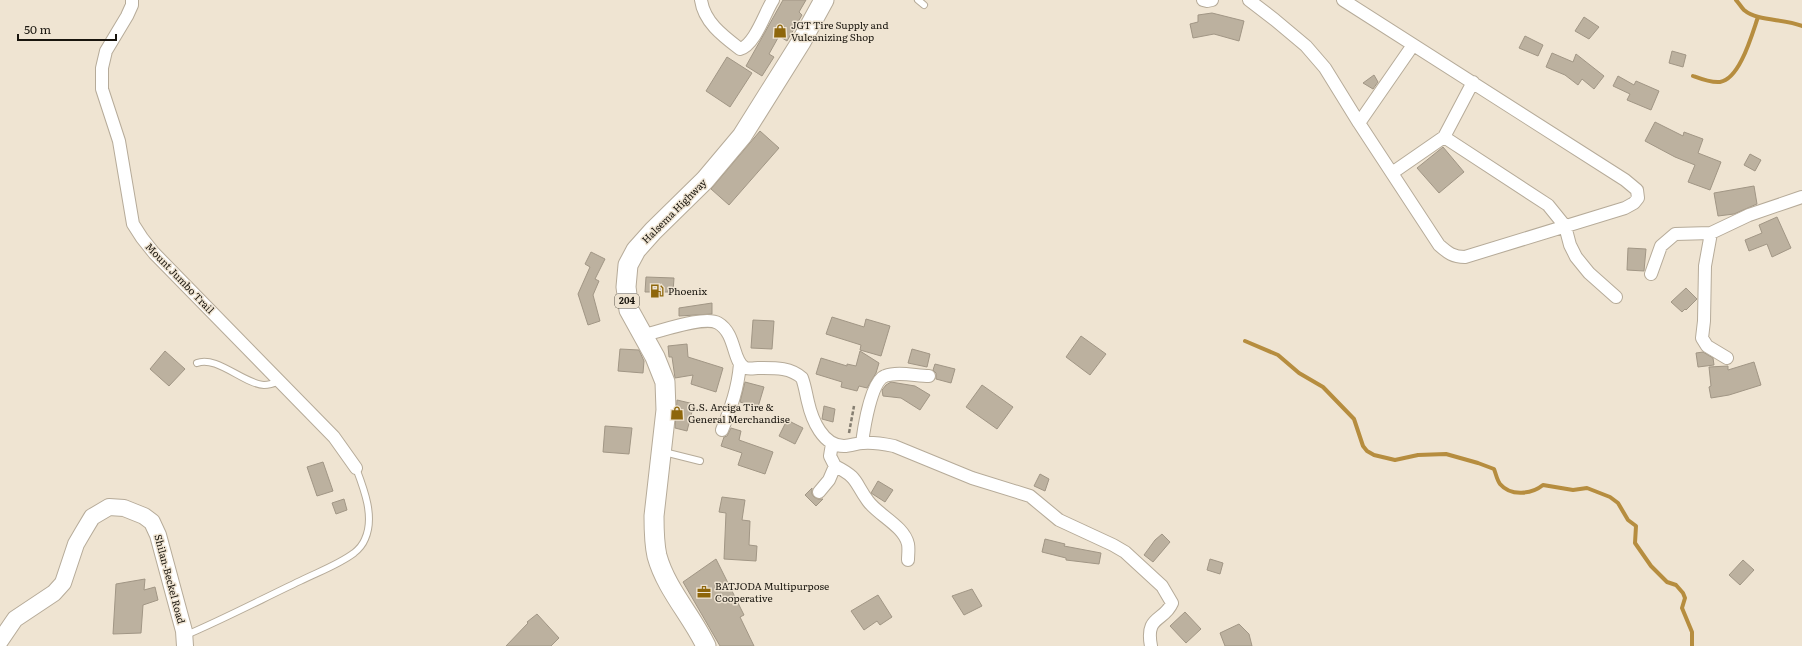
<svg xmlns="http://www.w3.org/2000/svg" width="1802" height="646" font-family="Literata,serif">
<rect width="100%" height="100%" fill="#efe4d2"/>
<g fill="none" stroke-linecap="round" stroke-linejoin="round">
<path stroke="#b68d3f" stroke-width="4" d="M1736 0C1739 3 1741 7 1744 10 1758 22 1784 18 1802 26
M1693 76C1701 79 1711 83 1720 82 1740 79 1752 34 1758 17
M1245 341 1278 355 1299 373 1323 387 1354 419 1363 446 1367 451 1374 455 1395 460 1418 455 1446 454 1478 463 1494 469C1496 474 1497 480 1500 484 1511 497 1532 494 1543 485L1573 490 1587 488 1610 497 1618 503 1628 520 1636 526 1635 543 1651 566 1667 582 1676 585 1683 593 1685 598 1682 608 1692 632V646"/>
</g>
<path fill="#bcb19f" stroke="#a19685" d="M783 0H806L799 12 802 15 787 41 779 36 769 54 774 57 762 76 746 66Z
M1212 13 1244 21 1239 41 1214 34 1193 38 1190 24 1198 22V15Z
M1584 17 1599 27 1589 39 1575 31Z
M1525 36 1543 45 1538 56 1519 48Z
M1672 51 1686 55 1683 67 1669 63Z
M1552 53 1573 62 1576 54 1604 76 1594 89 1582 79 1578 85 1565 75 1546 67Z
M727 57 752 73 730 107 706 91Z
M1374 75 1378 82 1373 89 1363 83Z
M1618 76 1634 85 1636 81 1659 91 1651 110 1627 100 1630 94 1613 86Z
M1655 122 1683 136 1684 132 1703 139 1698 153 1721 162 1710 190 1688 182 1695 165 1675 157 1645 141Z
M760 131 779 148 729 205 711 189Z
M1443 147 1464 172 1439 193 1417 168Z
M1750 154 1761 160 1755 171 1744 165Z
M1754 186 1757 204 1734 214 1718 216 1714 193Z
M1777 217 1791 248 1772 257 1767 244 1749 251 1745 240 1762 233 1759 225Z
M1628 248 1646 249 1644 271 1627 270Z
M591 252 605 259 595 279 599 281 593 295 600 321 588 325 578 294 590 267 585 264Z
M646 277 674 278 673 292H645Z
M1686 288 1697 299 1686 310 1685 309 1682 312 1671 302Z
M712 303V314L679 316V308Z
M832 317 864 327 866 319 890 326 881 356 860 350 861 345 826 334Z
M753 320 774 321 772 349 751 348Z
M1081 336 1106 354 1090 375 1066 357Z
M687 344 688 357 723 368 716 392 691 384 693 375 675 378 672 357H669L668 346Z
M620 349 639 350 644 361 643 373 618 371Z
M912 349 930 354 927 367 908 363Z
M165 351 185 369 169 386 150 369Z
M860 351 879 363 876 373 867 388 859 386 857 391 841 387 842 382 816 374 821 358 847 366V364L856 366Z
M1703 352 1713 358 1714 365 1698 367 1696 353Z
M1754 362 1761 385 1729 395 1711 398 1709 387 1711 386 1709 367 1728 366V370Z
M935 364 955 369 951 383 936 379V373L933 370Z
M745 382 764 387 758 407 740 402Z
M891 382 915 386 930 395 920 410 901 398 883 396 882 390 886 385Z
M982 385 1013 407 997 429 966 407Z
M677 400 694 404 687 431 675 428Z
M824 406 835 409 833 422 822 419Z
M787 420 803 428 795 444 779 436Z
M605 426 632 428 629 454 603 452Z
M731 428 741 431 739 440 773 452 765 474 738 465 742 453 721 446 724 437 727 436Z
M323 462 333 491 317 496 307 467Z
M1040 474 1049 479 1045 491 1034 486Z
M878 481 893 490 885 502 871 493Z
M812 488V494L814 497 818 499H823L816 506 805 495Z
M722 497 745 500 742 520 750 521 749 545 757 546 756 561 724 559 726 513 719 512Z
M344 499 347 510 336 514 332 503Z
M1162 534 1170 542 1153 562 1144 555 1155 540Z
M1045 539 1065 544 1064 546 1101 553 1099 564 1066 560V558L1042 552Z
M716 559 744 615 740 617 754 646H720L683 582Z
M1210 559 1223 563 1220 574 1207 570Z
M1743 560 1754 570 1740 585 1729 575Z
M145 579 144 590 155 587 158 600 143 605 141 633 113 634 116 584Z
M972 589 982 606 964 615 952 596Z
M878 595 892 617 880 625 877 621 864 630 851 611Z
M1185 612 1201 629 1186 643 1170 626Z
M537 614 559 638 551 646H506L528 623 527 622Z
M1239 624 1249 634 1252 646H1225L1220 633Z"/>
<g fill="none" stroke-linecap="round" stroke-linejoin="round">
<g stroke="#b6ab99" stroke-width="8">
<path id="service" d="M918 0 924 5
M197 363C216 355 244 384 264 385 269 385 275 383 280 381
M664 452 700 461
M184 636C224 619 262 599 300 581 318 572 338 565 354 553 359 549 363 544 365 539 375 517 364 489 356 468"/>
</g>
<g stroke="#b6ab99" stroke-width="14">
<path id="minor" d="M132 0V5L127 16 106 51 102 68V89L119 141 133 224 142 238 154 253 334 437 356 468
M701 0C704 22 723 36 740 49 755 45 765 12 773 0
M1203 0 1207 1 1212 0
M1249 0 1275 20 1306 46 1325 68 1359 123 1439 245C1448 253 1453 257 1465 257L1625 208 1634 203 1638 198 1637 190 1625 180 1343 0
M1359 123 1413 45
M1444 137 1548 205 1565 226 1570 245 1576 257 1589 273 1616 297
M1392 173 1444 137 1473 82
M1711 233 1705 266 1704 321 1702 338 1707 346 1727 358
M1651 274 1661 246 1675 234 1711 233 1749 215 1802 197
M643 335C659 332 704 315 718 323 737 334 732 364 746 368 750 369 755 368 758 368 774 368 790 367 802 378 805 386 806 394 808 402 812 420 823 446 844 446 851 446 857 443 863 443 873 442 884 444 894 446L972 478 1030 496 1059 520 1113 545 1125 552 1162 586 1172 603C1164 622 1145 615 1151 646
M722 430C731 408 738 388 740 364
M862 443C864 428 871 381 885 376 898 371 916 376 929 376
M835 466C859 478 854 482 868 501 878 515 904 526 908 544 909 549 908 555 908 560
M819 492 829 480 835 466 830 456 832 444"/>
</g>
<g stroke="#b6ab99" stroke-width="18">
<path id="secondary" d="M0 641 15 619 54 593 63 583 76 544 83 532 92 517 109 507 124 508 144 516 152 522 158 535 178 609 184 631 185 646"/>
</g>
<g stroke="#b6ab99" stroke-width="21">
<path id="trunk" d="M706 646C692 616 666 589 657 556 654 543 654 530 654 516L666 410 665 382 655 357 629 310 626 287 628 265 636 250 653 231 705 180 742 136 801 42 824 0"/>
</g>
<path stroke="#847d70" stroke-width="2.5" stroke-dasharray="4 2" stroke-linecap="butt" d="M849 433 854 406"/>
<use href="#service" stroke="#fff" stroke-width="6"/>
<use href="#minor" stroke="#fff" stroke-width="12"/>
<use href="#secondary" stroke="#fff" stroke-width="16"/>
<use href="#trunk" stroke="#fff" stroke-width="19"/>
</g>
<defs>
<g id="shop-bare" transform="scale(1.08)"><path d="M-5-2.5h2.3a2.7 3.5 0 0 1 5.4 0H5L5.5 6h-11ZM-1.5-2.5h3a1.5 2.3 0 0 0-3 0Z" fill="#8e660b" stroke="#efe4d2" stroke-width="2.5" paint-order="stroke"/></g>
<g id="fuel-bare" transform="scale(1.08)"><path d="M-5.5-6h7V0h2V4h1.3V-2.5L3-4.5l.8-.8L6-3V5H2.5V1h-1V6h-7ZM-4.2-4.7v3.2H.2V-4.7Z" fill="#8e660b" stroke="#efe4d2" stroke-width="2.5" paint-order="stroke"/></g>
<g id="office-bare" transform="scale(1.08)"><path d="M-6-3h4V-5.5h4V-3h4V5H-6ZM-1-4.5V-3h2v-1.5ZM-6 0V1H6V0Z" fill="#8e660b" stroke="#efe4d2" stroke-width="2.5" paint-order="stroke"/></g>
</defs>
<g fill-rule="evenodd">
<use href="#shop-bare" x="780" y="31"/>
<use href="#fuel-bare" x="657" y="291"/>
<use href="#shop-bare" x="677" y="413"/>
<use href="#office-bare" x="704" y="592"/>
</g>
<g text-anchor="middle" stroke-width="3" stroke-linejoin="round" paint-order="stroke">
<rect fill="#efe4d2" stroke="#595349" stroke-width="1" x="615" y="294" width="24" height="14" rx="3"/>
<g font-size="9" font-weight="bold" fill="#19150e">
<text x="627" y="304">204</text>
</g>
<g font-size="10" fill="#19150e" stroke="#efe4d2" text-anchor="start">
<text x="791" y="29">JGT Tire Supply and<tspan x="791" dy="12">Vulcanizing Shop</tspan></text>
<text x="668" y="295">Phoenix</text>
<text x="688" y="411">G.S. Arciga Tire &amp;<tspan x="688" dy="12">General Merchandise</tspan></text>
<text x="715" y="590">BATJODA Multipurpose<tspan x="715" dy="12">Cooperative</tspan></text>
</g>
<g font-size="10" fill="#19150e" stroke="#efe4d2">
<text transform="translate(674 211) rotate(-45)" y="4">Halsema Highway</text>
<text transform="translate(180 278) rotate(46)" y="4">Mount Jumbo Trail</text>
<text transform="translate(170 579) rotate(75)" y="4">Shilan-Beckel Road</text>
</g>
</g>
<path d="M18 34v6h98v-6" fill="none" stroke="#19150e" stroke-width="2"/>
<text x="24" y="34" font-size="12" fill="#19150e" stroke="#efe4d2" stroke-width="3" paint-order="stroke">50 m</text>
</svg>
